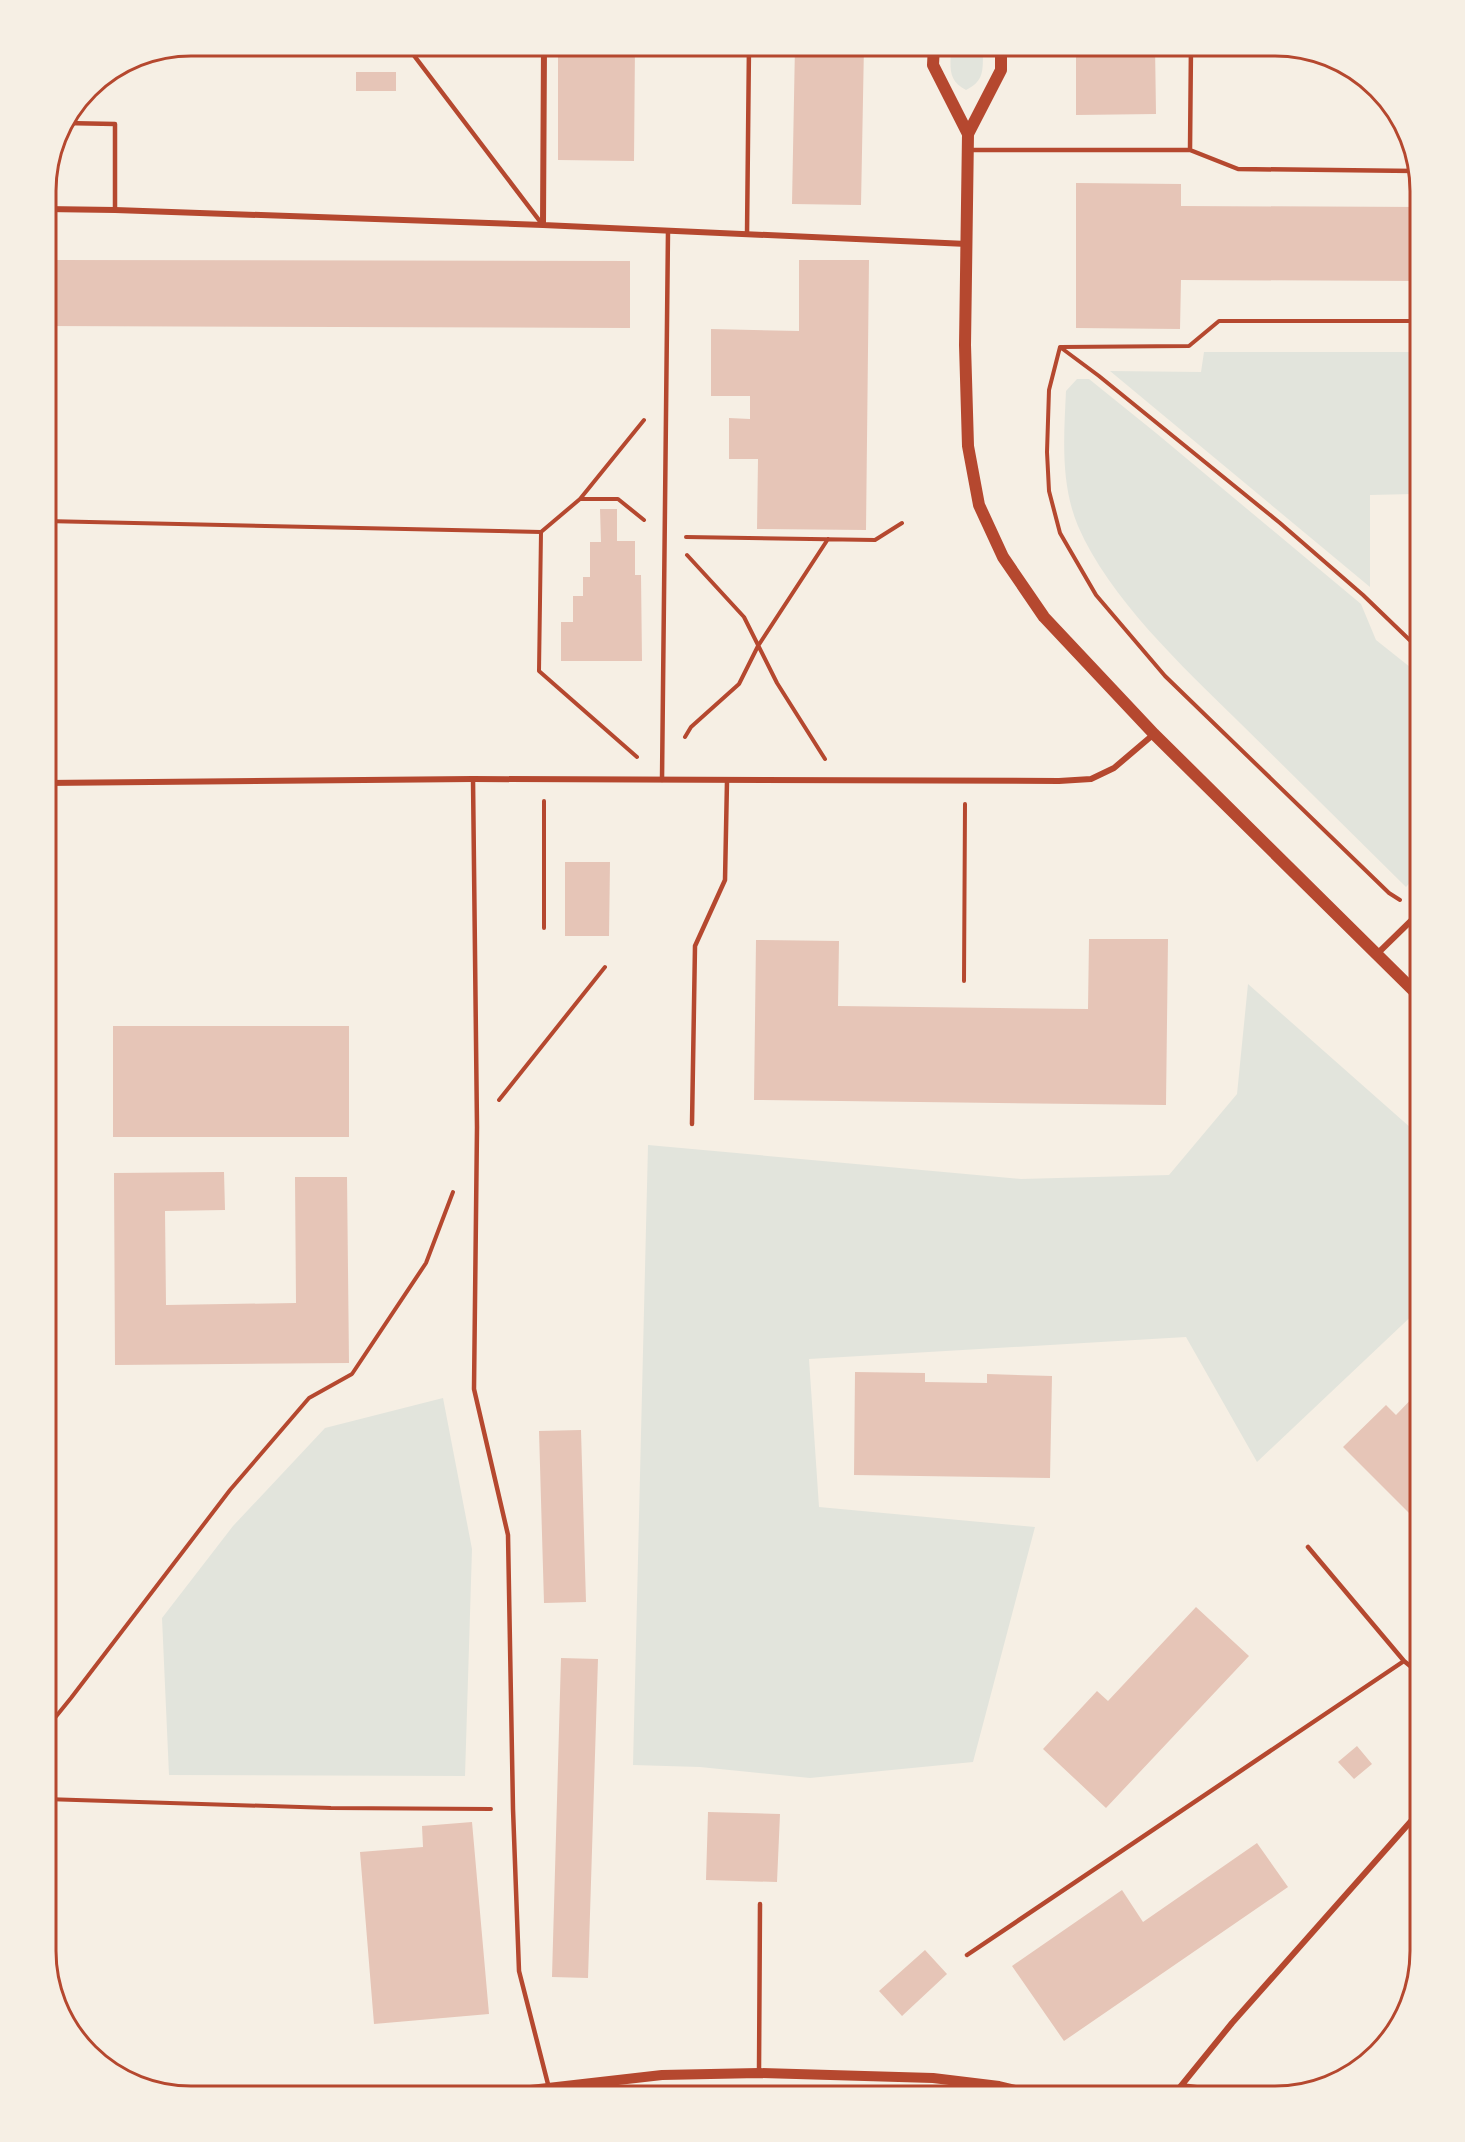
<svg xmlns="http://www.w3.org/2000/svg" width="1465" height="2142" font-family="'Libre Baskerville',serif">
<rect width="100%" height="100%" fill="#f6efe4"/>
<path fill="#e2e4dc" d="M951 45H983C982 66 987 80 966 90 946 80 951 65 951 45Z
M1204 352H1420V468H1414L1413 494 1370 495V587L1110 371 1201 372Z
M1077 379H1089L1156 433 1361 604 1376 640 1420 675V872L1406 887C1350 832 1294 776 1238 721 1182 666 1109 598 1078 526 1060 483 1064 436 1066 391Z
M1248 984 1420 1136V1308L1257 1462 1186 1337 809 1359 819 1507 1035 1527 973 1762 810 1778 700 1767 633 1765 648 1145 1021 1179 1169 1175 1237 1094Z
M443 1398 472 1549 465 1776 169 1775 162 1618 233 1526 325 1428Z"/>
<path fill="#e6c5b7" d="M558 45H635L634 161 558 160Z
M795 45H864L861 205 792 204Z
M1076 45H1155L1156 114 1076 115Z
M356 72H396V91H356Z
M1076 183 1181 184V206L1420 207V281L1181 280 1180 329 1076 328Z
M45 260 630 261V328L45 326Z
M799 260H869L866 530 757 529 758 459H729V418L750 419V396H711V329L799 331Z
M600 509H617V541H635V575H641L642 661H561V622H573V596H583V577H590V542H601Z
M565 862H610L609 936H565Z
M1089 939H1168L1166 1105 754 1100 756 940 839 941 838 1006 1088 1009Z
M113 1026H349V1137H113Z
M224 1172 225 1210 165 1211 166 1305 296 1303 295 1177H347L349 1363 115 1365 114 1173Z
M855 1372 925 1373V1382L987 1383V1374L1052 1376 1050 1478 854 1475Z
M1420 1390V1504L1410 1514 1343 1447 1386 1405 1396 1415Z
M581 1430 586 1602 544 1603 539 1431Z
M1196 1607 1249 1656 1106 1808 1043 1749 1097 1691 1108 1701Z
M561 1658 598 1659 588 1978 552 1977Z
M1357 1746 1372 1764 1354 1779 1338 1762Z
M708 1812 780 1814 777 1882 706 1880Z
M472 1822 489 2014 374 2024 360 1852 423 1847 422 1826Z
M1257 1843 1288 1887 1064 2041 1012 1966 1122 1890 1143 1922Z
M925 1950 947 1974 902 2016 879 1991Z"/>
<g fill="none" stroke-linecap="round" stroke-linejoin="round">
<path stroke="#b5482f" stroke-width="4" d="M1060 347 1049 390 1047 452 1049 491 1060 533 1096 595 1165 676 1389 893 1400 900
M1060 347 1099 376 1280 523 1363 595 1420 650
M1061 347 1189 346 1219 321H1420
M581 499H618L644 520
M45 521 541 532 580 499 644 420
M541 532 539 671 637 757
M686 537 875 540 902 523
M687 555 744 617 777 683 825 759
M685 737 691 727 739 684 758 646 828 539
M544 801V928
M964 981 965 804
M499 1100 605 967
M45 1730 71 1698 230 1490 309 1398 352 1374 426 1263 453 1192
M45 1799 331 1808 491 1809"/>
<path stroke="#b5482f" stroke-width="4.5" d="M406 45 542 224
M64 123 115 124V210
M968 150H1190L1238 169 1415 171
M1190 150 1191 45
M747 234 749 45
M473 779 477 1127 474 1389 508 1535 513 1809 519 1971 549 2088
M662 780 668 231
M692 1124 695 946 725 880 727 781
M1308 1547 1404 1661 1420 1674
M967 1955 1404 1661
M759 2072 760 1904"/>
<path stroke="#b5482f" stroke-width="6" d="M45 209 115 210 543 225 967 244
M543 225 544 45
M45 783 473 779 1059 781 1091 779 1114 768 1154 734
M1377 954 1420 912
M1182 2086 1263 2097
M1172 2097 1232 2023 1420 1811"/>
<path stroke="#b5482f" stroke-width="10" d="M468 2097 662 2075 759 2073 933 2078 999 2086 1044 2097"/>
<path stroke="#b5482f" stroke-width="12" d="M934 45 933 65 968 134
M1001 45V70L968 134 965 345 968 446 979 505 1003 557 1044 617 1154 734 1420 997"/>
</g>
<path d="M0 0H1465V2142H0ZM191 56H1275A135 135 0 0 1 1410 191V1951A135 135 0 0 1 1275 2086H191A135 135 0 0 1 56 1951V191A135 135 0 0 1 191 56Z" fill="#f6efe4" fill-rule="evenodd"/>
<path fill="none" stroke="#b5482f" stroke-width="3" d="M191 56H1275A135 135 0 0 1 1410 191V1951A135 135 0 0 1 1275 2086H191A135 135 0 0 1 56 1951V191A135 135 0 0 1 191 56Z"/>
</svg>
